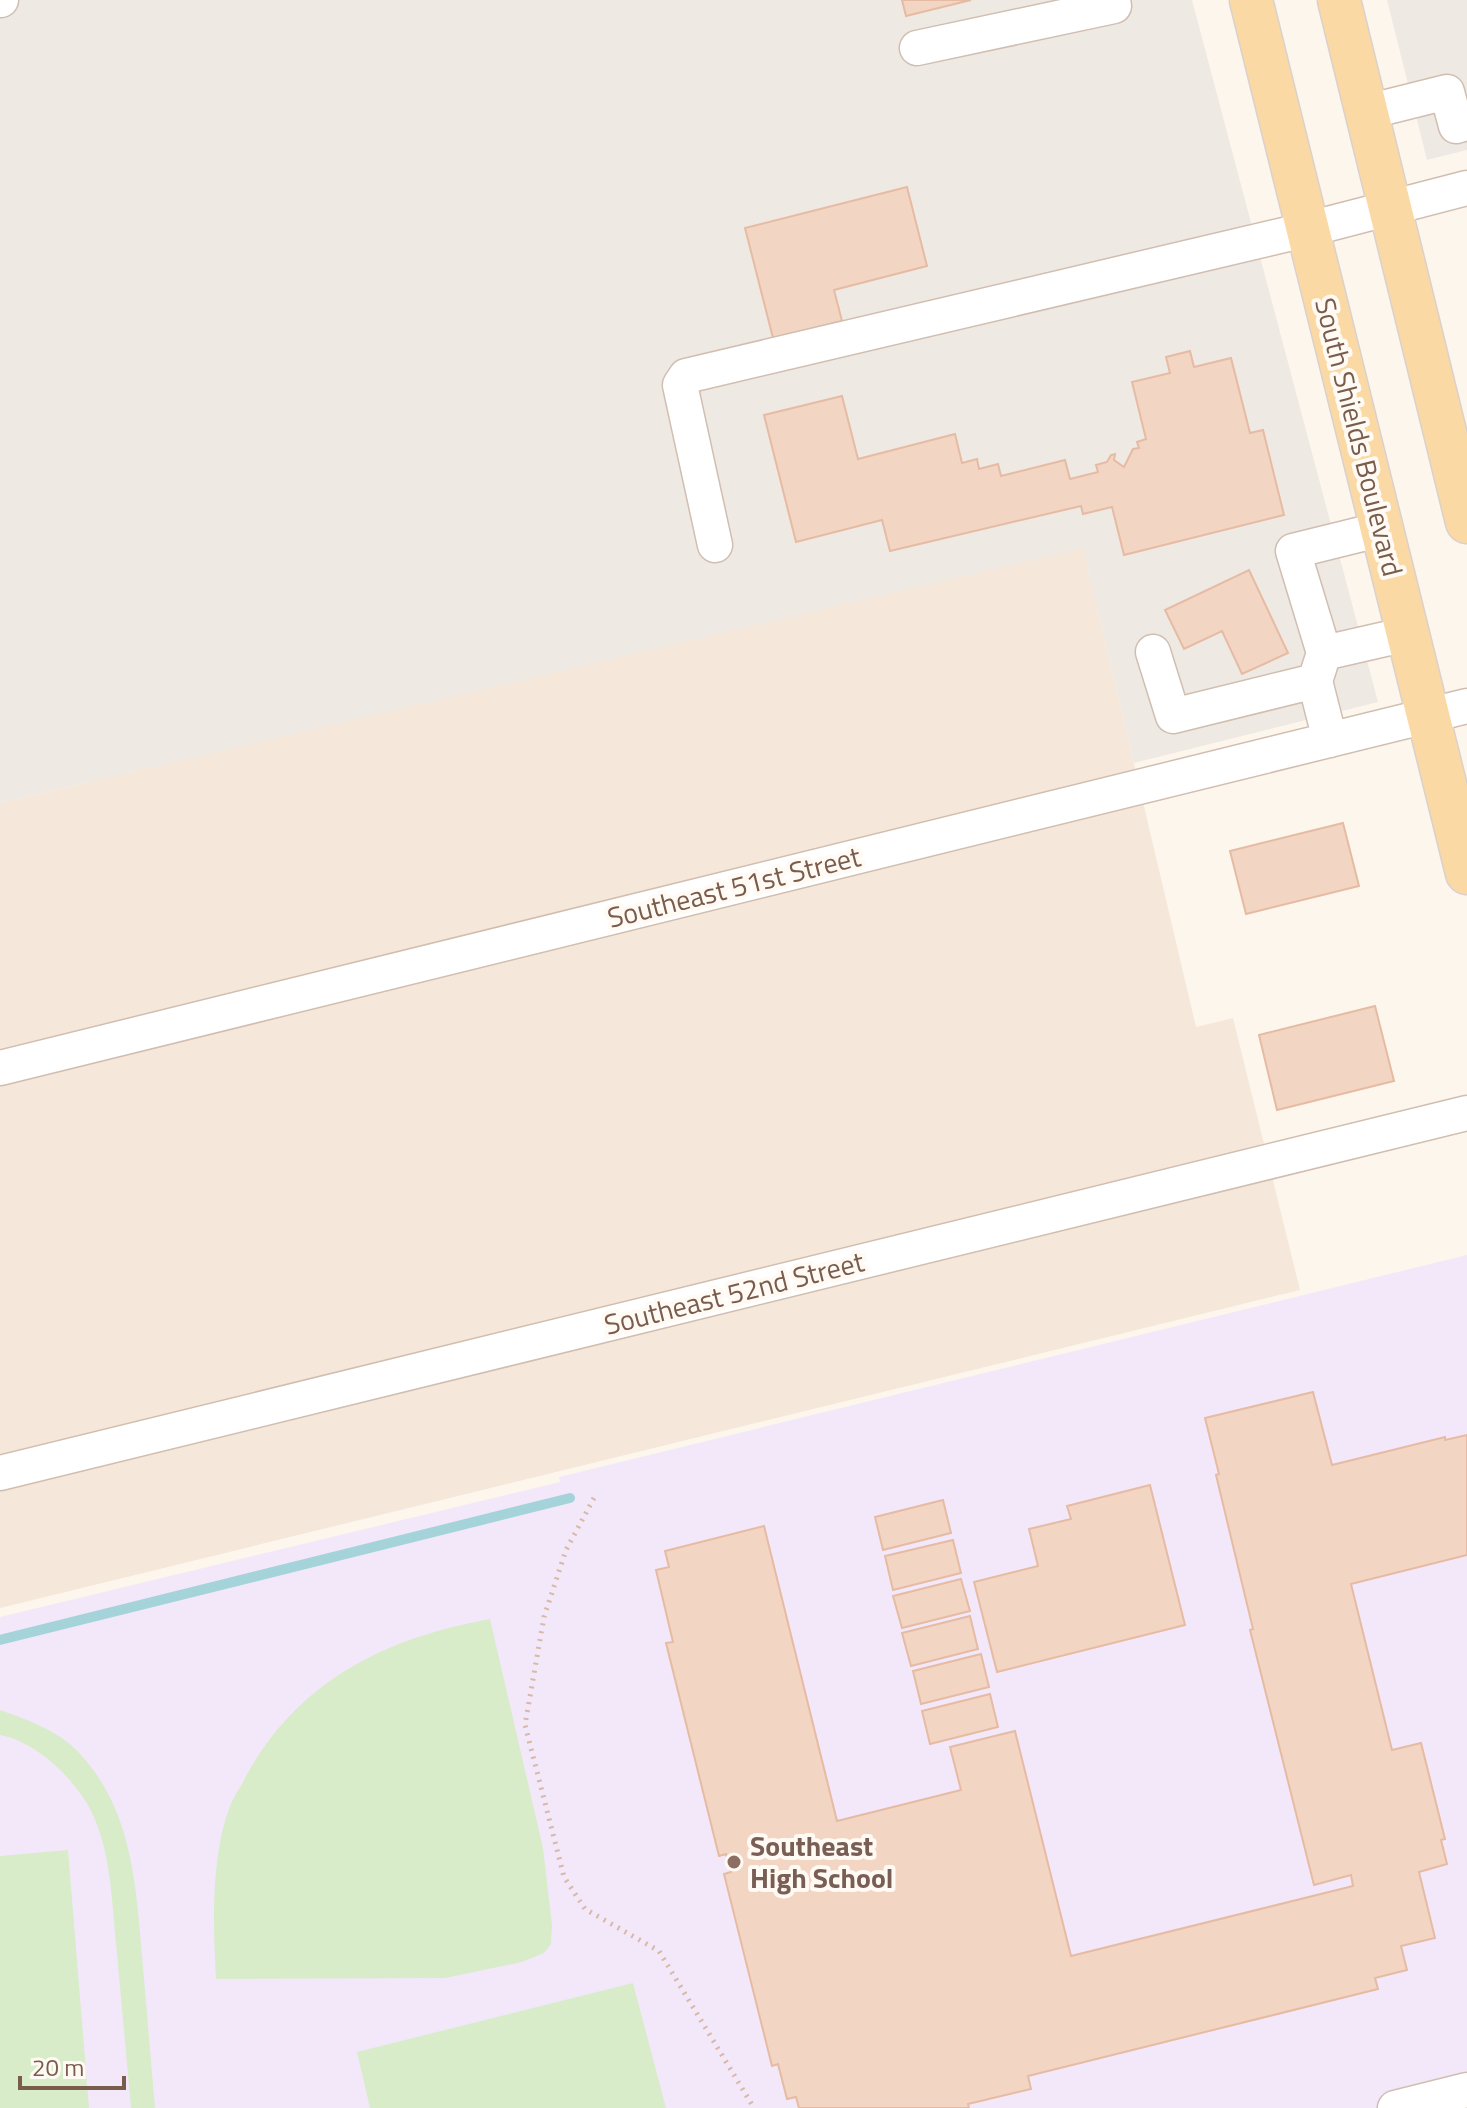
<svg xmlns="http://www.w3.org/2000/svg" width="1467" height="2108" font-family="'Titillium Web',sans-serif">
<rect width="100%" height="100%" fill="#fdf6ec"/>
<path fill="#f5e8da" d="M1083 547 1196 1027 1233 1018 1300 1290 0 1608V803Z"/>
<path fill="#efe9e4" d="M0 0H1192L1378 702 1134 763 1083 548 0 803Z
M1387 0H1467V150L1427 160Z"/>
<path fill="#f3e8fa" d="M1467 1255V2108H0V1617L560 1482 559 1477Z"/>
<path fill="#d8ecc9" d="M490 1619 543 1848 552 1925 551 1944 544 1953 522 1962 445 1978 216 1979C213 1928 211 1857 229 1809 233 1797 241 1787 246 1776 299 1680 386 1638 490 1619Z
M0 1710C23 1718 53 1729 71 1745 134 1803 136 1888 143 1967 147 2014 151 2061 155 2108H131C126 2053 121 1998 116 1943 112 1903 111 1860 96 1822 82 1785 39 1742 0 1735Z
M68 1850 89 2108H0V1856Z
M633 1983 666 2108H370L357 2052Z"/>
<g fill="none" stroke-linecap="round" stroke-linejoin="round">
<path stroke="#a5d3da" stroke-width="10" d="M0 1640 570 1498"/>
</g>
<path fill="#f3d5c3" stroke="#e6bba3" stroke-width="2" d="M902 0H971L906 16Z
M907 187 927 266 834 290 842 321 773 338 745 228Z
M1190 351 1194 367 1231 358 1250 433 1263 430 1284 515 1124 555 1112 507 1083 514 1081 506 890 551 882 520 796 542 764 415 842 396 858 459 955 434 962 463 977 459 979 469 998 464 1001 476 1065 460 1070 479 1098 472 1096 465 1107 462 1111 455 1115 454 1114 460 1124 467 1133 449 1139 448 1137 442 1146 439 1132 382 1170 373 1166 357Z
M1249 570 1288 653 1242 674 1222 631 1184 649 1165 610Z
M1343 823 1359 886 1246 914 1230 851Z
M1375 1006 1394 1081 1277 1110 1259 1035Z
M1313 1392 1332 1465 1445 1437V1440L1467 1435V1555L1351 1584 1392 1750 1421 1743 1445 1839 1441 1840 1447 1864 1419 1872 1435 1938 1401 1946 1407 1970 1375 1978 1378 1989 1028 2076 1031 2089 968 2104 969 2108H799L796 2097 787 2099 778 2064 772 2066 724 1874 731 1872 726 1854 719 1856 666 1643 673 1642 656 1570 669 1567 665 1551 764 1526 837 1821 961 1790 950 1747 1015 1731 1071 1956 1353 1886 1351 1875 1314 1885 1250 1630 1253 1629 1216 1475 1219 1474 1205 1418Z
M1150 1485 1185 1625 997 1672 974 1582 1038 1566 1029 1529 1071 1519 1067 1506Z
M943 1500 951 1533 883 1550 875 1517Z
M953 1540 961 1573 893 1590 885 1556Z
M961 1579 970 1611 902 1628 893 1596Z
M970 1616 978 1649 911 1666 902 1633Z
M981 1654 989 1687 921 1704 913 1671Z
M990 1694 998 1727 930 1744 922 1711Z"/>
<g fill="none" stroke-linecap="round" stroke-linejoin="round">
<g stroke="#d1beb0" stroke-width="37">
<path id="minor" d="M0 0H1
M917 48 1114 6 1113 0
M1367 112 1447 92 1456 126 1467 123
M1382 529 1293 551 1324 653 1407 634
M715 545 680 385 686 376 1309 229 1467 188
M1153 652 1173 716 1315 681 1324 653
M1315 681 1330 740
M0 1068 1467 706
M0 1473 1467 1113
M1395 2108 1467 2090"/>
</g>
<g stroke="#dad1cd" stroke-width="45">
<path id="major" d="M1251 0 1467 873
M1339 0 1467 522"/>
</g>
<path stroke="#d9b8a5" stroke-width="5" stroke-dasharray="2 6" stroke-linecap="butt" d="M594 1498 566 1550 544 1617 525 1725 564 1877 585 1909 659 1951 754 2108"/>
<use href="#minor" stroke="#fff" stroke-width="34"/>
<use href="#major" stroke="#fbd9a5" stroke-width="42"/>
</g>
<circle fill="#8d6e63" stroke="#fffaf3" stroke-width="3" cx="734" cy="1862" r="8"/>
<g text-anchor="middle" stroke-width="8" stroke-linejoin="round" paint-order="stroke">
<g font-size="28" fill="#7a5c4d" stroke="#fffaf3">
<text transform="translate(1359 437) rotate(76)" y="10">South Shields Boulevard</text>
<text transform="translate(734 887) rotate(-14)" y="10">Southeast 51st Street</text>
<text transform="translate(734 1293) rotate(-14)" y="10">Southeast 52nd Street</text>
</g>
<g font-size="28" font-weight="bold" fill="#785e54" stroke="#fffaf3" text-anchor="start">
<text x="750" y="1856">Southeast<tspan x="750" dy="32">High School</tspan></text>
</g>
</g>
<path d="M20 2076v12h104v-12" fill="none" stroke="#7a5c4d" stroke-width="4"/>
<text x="32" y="2076" font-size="24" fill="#7a5c4d" stroke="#fffaf3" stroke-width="6" paint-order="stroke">20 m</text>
</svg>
